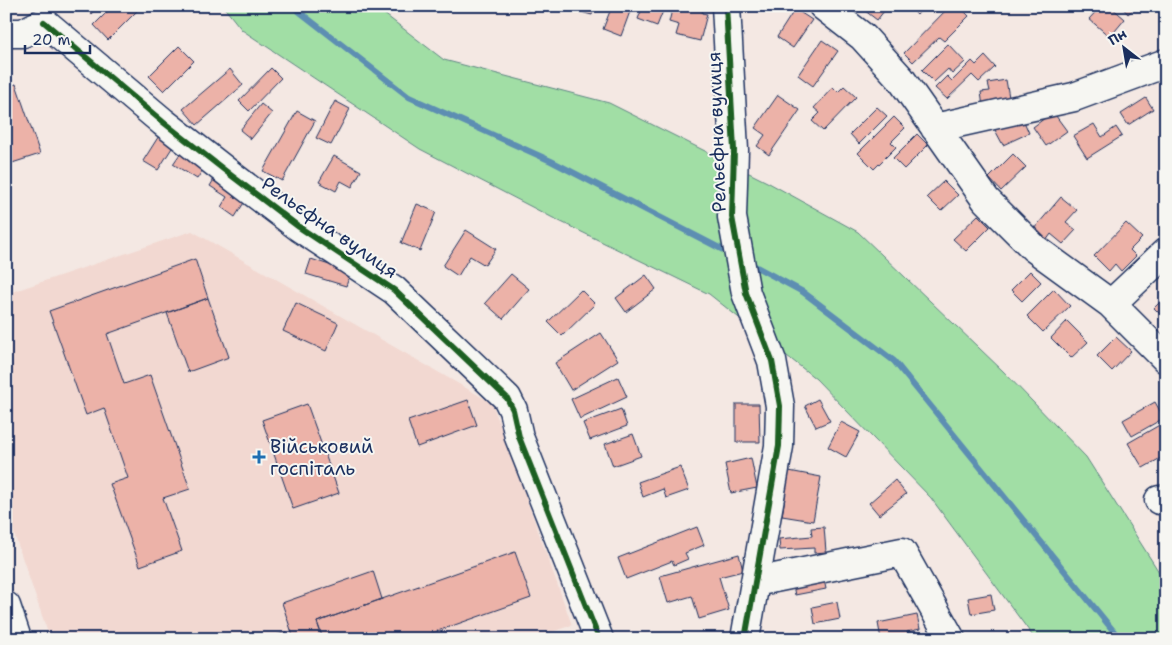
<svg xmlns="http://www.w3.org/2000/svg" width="1172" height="645" font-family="'Shantell Sans',sans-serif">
<rect width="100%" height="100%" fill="#f4e8e3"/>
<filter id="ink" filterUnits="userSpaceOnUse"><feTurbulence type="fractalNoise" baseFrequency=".02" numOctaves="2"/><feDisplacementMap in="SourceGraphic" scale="10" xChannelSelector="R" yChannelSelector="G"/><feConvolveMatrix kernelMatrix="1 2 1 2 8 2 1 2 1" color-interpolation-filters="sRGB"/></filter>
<g filter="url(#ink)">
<path fill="#f2d8d1" d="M192 231 492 403 572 625 532 639H50L6 510V294Z"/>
<path fill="#a1dea5" stroke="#5e8682" d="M223 6H374L444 60 609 103 769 183 858 232 1003 371 1086 457 1166 583V639H1035L931 498 816 379 709 294 555 219 420 149 242 30Z"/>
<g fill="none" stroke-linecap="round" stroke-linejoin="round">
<path stroke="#5d8eb2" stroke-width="6" d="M292 6 409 97 551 161 731 254
M749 263 803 292 894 361 1120 639"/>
</g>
<path fill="#ecb2a8" stroke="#1b2f5e" d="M83 6H98L91 14Z
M113 6H142L108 40 94 25Z
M578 6H594L592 15 577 11Z
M612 6H632L621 36 603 29Z
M643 6H665L657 26 638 19Z
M673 6H704L702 13 707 14 700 41 676 35 679 25 669 22Z
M867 6H888L877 20 864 10Z
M908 6H924L917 15Z
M950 6H959L969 16 944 41 939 37 913 62 904 53Z
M1101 6H1110L1125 19 1110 37 1089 19Z
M1121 6H1137L1128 14Z
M795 9 812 20 793 48 777 37Z
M822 40 838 51 813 86 798 75Z
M948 44 965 62 952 74 948 69 934 82 922 70Z
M179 46 194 61 164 91 149 76Z
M985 56 995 67 979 82 972 75 947 99 935 88 947 76 952 81 972 61 976 65Z
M271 68 281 78 249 111 239 101Z
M230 69 243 85 197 125 183 109Z
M1006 80 1010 103 983 107 981 92 990 91 988 83Z
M16 84 40 154 6 165V87Z
M844 86 856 97 823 131 812 121 820 113 814 108 833 87 838 92Z
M778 95 800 110 769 155 757 146 765 135 755 128Z
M1146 98 1153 109 1128 125 1121 114Z
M335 101 350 109 331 145 316 138Z
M261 104 272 113 251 139 240 130Z
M877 107 887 116 859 144 850 134Z
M297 111 315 121 282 181 263 171Z
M1053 112 1067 131 1046 146 1033 127Z
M894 117 905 128 891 142 896 147 874 169 858 153Z
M1022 117 1029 133 1003 145 995 130Z
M1094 124 1102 137 1116 127 1122 136 1087 158 1073 136Z
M162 131 177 140 158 170 143 161Z
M917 134 928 145 904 169 893 158Z
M184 148 207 163 197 179 173 164Z
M1013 154 1026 167 1001 191 989 178Z
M334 156 361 171 352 187 341 181 336 191 319 182Z
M218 173 250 193 235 217 221 207 227 197 210 186Z
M944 181 958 195 941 211 927 197Z
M1061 197 1077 210 1066 222 1076 230 1063 244 1051 234 1046 241 1033 230Z
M417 204 436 212 420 251 401 243Z
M978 215 990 227 966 251 953 239Z
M1126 223 1142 238 1130 250 1136 256 1121 271 1115 264 1109 271 1094 256Z
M466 230 496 249 485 265 470 256 458 276 443 266Z
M195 259 208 298 107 334 124 384 150 375 190 489 163 498 182 551 140 566 110 484 128 478 104 408 86 415 49 311Z
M311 259 351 272 346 286 306 274Z
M1030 271 1041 282 1022 301 1011 290Z
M511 274 529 289 503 319 485 303Z
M646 275 656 289 626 312 616 298Z
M1054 289 1070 306 1043 332 1027 316Z
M581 290 595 304 562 336 548 322Z
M1166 296V317L1165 319 1154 308Z
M208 298 229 357 188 372 167 313Z
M296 303 338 323 326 351 283 331Z
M1067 321 1088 342 1071 358 1051 338Z
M601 333 618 360 571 390 555 363Z
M1116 337 1131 351 1112 371 1097 356Z
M618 377 627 397 580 419 571 399Z
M818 399 830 421 816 427 805 406Z
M468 400 477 425 417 447 408 421Z
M1155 402 1164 418 1132 436 1123 420Z
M307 404 339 493 293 509 262 420Z
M736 404H759L760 442H736Z
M621 409 627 426 590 440 583 423Z
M841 422 860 432 846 457 828 447Z
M1163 423 1166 427V455L1143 468 1128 443Z
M633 434 641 456 613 466 605 444Z
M751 458 757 488 731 493 725 464Z
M680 467 689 490 666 498 663 489 643 497 638 482Z
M789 471 821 477 813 521 782 516Z
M895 480 906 494 879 515 869 503Z
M697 527 704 545 685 553 688 559 674 565 672 561 626 579 618 558Z
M824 527 826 552 814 553V548L780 550 779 539 812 536 811 528Z
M515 552 531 598 415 639H323L317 622Z
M739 554 743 571 719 577 729 610 699 619 692 596 668 603 660 576Z
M373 571 382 599 317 622 323 639H294L282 603Z
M823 575 826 589 795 595 792 581Z
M991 594 994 610 971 614 968 598Z
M837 602 840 619 815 624 812 607Z
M917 615 920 629 907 632 909 639H881L878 623Z
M286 632 288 639H267Z"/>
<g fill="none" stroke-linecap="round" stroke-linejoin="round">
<g stroke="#1b2f5e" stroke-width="31">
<path id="minor" d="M726 6 734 150 732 217 746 293 772 361 780 406 779 446 745 639
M823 6 863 37 901 79 986 200 1034 248 1111 304 1166 359
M44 22 163 122 232 176 299 227 394 290 507 398 513 410 519 437 599 639
M6 33H23L44 22
M935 128 1074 97 1166 63
M1111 304 1166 252
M1159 500 1166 499
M755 582 902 552 951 639
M6 606 17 639"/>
</g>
<use href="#minor" stroke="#f6f6f2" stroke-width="28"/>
<g stroke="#f6f6f2" stroke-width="9">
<path id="cycleway" d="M726 6 734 150 732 217 746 293 772 361 780 406 779 446 745 639
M44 22 163 122 232 176 299 227 394 290 507 398 513 410 519 437 599 639"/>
</g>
<use href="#cycleway" stroke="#1b5e20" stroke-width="6"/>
</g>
</g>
<path fill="#1f6fb2" stroke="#f6f6f2" stroke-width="2" d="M256.5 449.5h5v5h5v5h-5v5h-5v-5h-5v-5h5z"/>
<g text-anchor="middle" stroke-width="4" stroke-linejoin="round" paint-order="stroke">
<g font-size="19" fill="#1b2f5e" stroke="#f6f6f2">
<text transform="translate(716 132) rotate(-92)" y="7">Рельєфна вулиця</text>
<text transform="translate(330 227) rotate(35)" y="7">Рельєфна вулиця</text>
</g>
<g font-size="19" fill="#1b2f5e" stroke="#f6f6f2" text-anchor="start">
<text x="270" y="453">Військовий<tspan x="270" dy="22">госпіталь</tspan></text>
</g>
</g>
<rect width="1172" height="645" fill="none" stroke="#f6f6f2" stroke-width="25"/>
<rect x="12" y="12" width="1147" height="620" fill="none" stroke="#1b2f5e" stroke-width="2" filter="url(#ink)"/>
<g transform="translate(1124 48) rotate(329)" stroke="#f6f6f2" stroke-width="4" paint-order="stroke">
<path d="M0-4L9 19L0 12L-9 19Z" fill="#1b2f5e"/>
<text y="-8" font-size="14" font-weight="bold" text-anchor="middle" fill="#1b2f5e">Пн</text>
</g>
<path d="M25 45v8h65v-8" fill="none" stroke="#1b2f5e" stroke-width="2.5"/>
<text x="32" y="45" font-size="15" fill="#1b2f5e" stroke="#f6f6f2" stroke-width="4" paint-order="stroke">20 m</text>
</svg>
